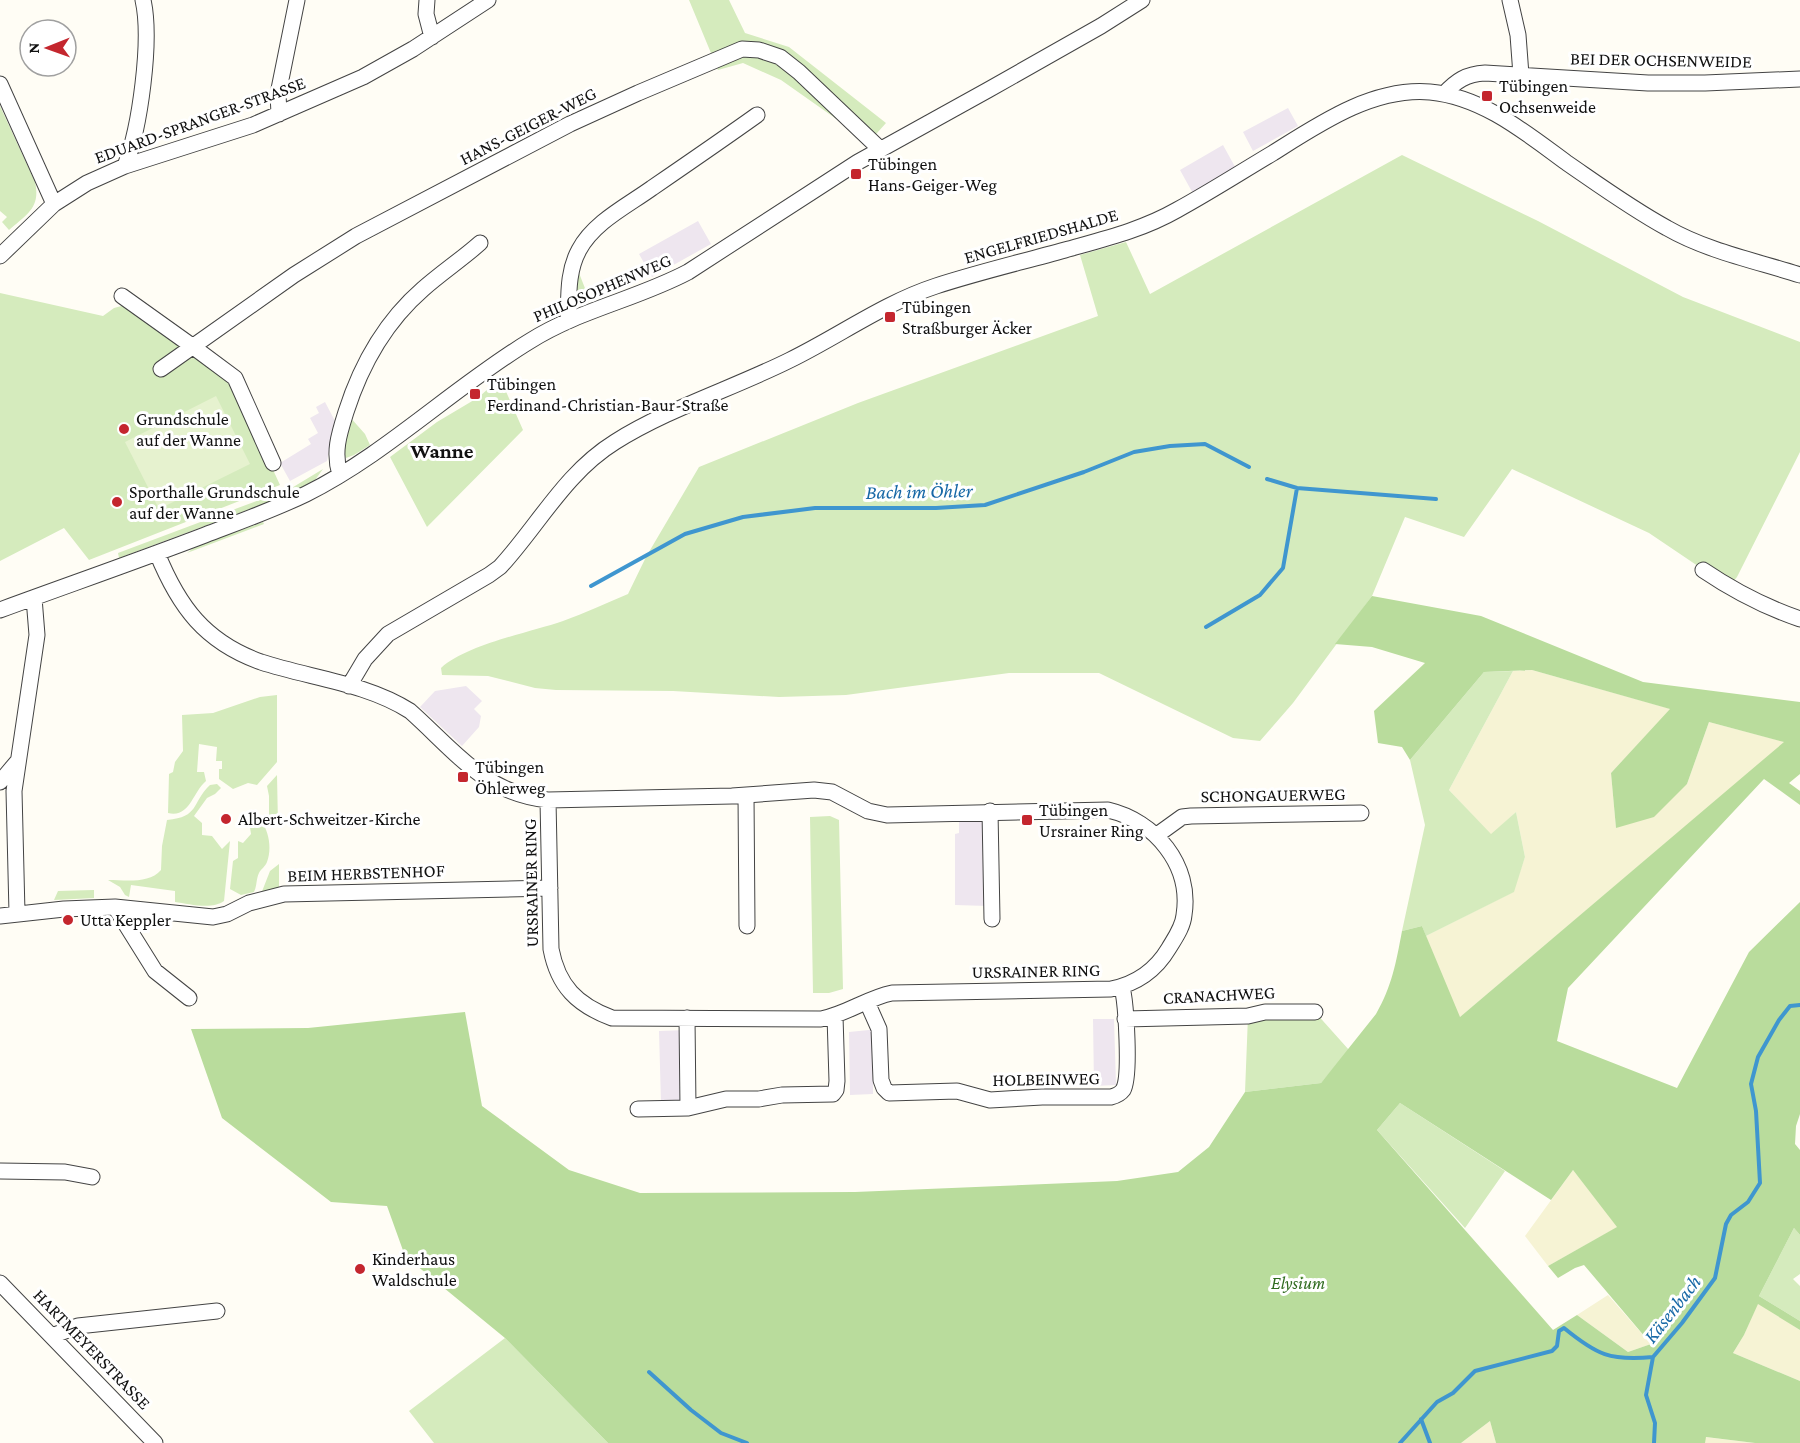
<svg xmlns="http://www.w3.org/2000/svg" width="1800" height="1443" font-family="'Crimson Pro',serif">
<rect width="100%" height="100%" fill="#fffdf5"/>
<path fill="#eee6ef" d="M1288 108 1298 126 1253 151 1243 132Z
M1223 145 1239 174 1196 199 1180 170Z
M698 221 711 244 652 277 639 254Z
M325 402 335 421 327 461 290 481 280 463 311 444 308 439 318 433 310 418 319 413 316 407Z
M466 686 482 701 474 709 481 716 479 727 462 746 420 707 435 691Z
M959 821 987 822 988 906 955 905V834L959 833Z
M1093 1019H1114L1116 1085 1094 1086Z
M879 1029 881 1080 873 1082V1094L850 1095 849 1032Z
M687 1030 683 1103H661L659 1031Z"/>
<path fill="#f6f3d4" d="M1532 670 1671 709 1611 773 1616 828 1687 784 1709 722 1785 742 1459 1018 1426 936 1513 892 1525 857 1516 812 1491 835 1449 790 1513 671Z
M1573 1170 1618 1227 1548 1266 1525 1236Z
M1608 1295 1651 1344 1628 1352 1577 1315Z
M1758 1303 1800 1330V1381L1733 1353 1744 1335Z
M1490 1421 1496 1443H1461Z
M1705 1437 1755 1443H1705Z"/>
<path fill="#d5ebbd" d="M689 0H729L745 33 789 47 886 123 869 142 781 80 743 63 718 70Z
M0 106 35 182C41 208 26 215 9 230L2 222 7 217 0 211Z
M1402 155 1538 221 1683 297 1800 342V452L1737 577 1729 587 1649 533 1512 469 1464 537 1405 517 1372 596 1293 703 1260 741 1233 738 1099 673H1009L846 695 779 697 673 691 556 690 535 688 488 676 442 675 441 668C468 644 528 633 563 621 585 613 606 603 628 594L646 557 699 467 858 403 1098 316 1080 255 1126 242 1150 294Z
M577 273H579L590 301 580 304 575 302Z
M0 293 103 316 114 308 125 305 234 385 280 485 89 560 64 528 0 561Z
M500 378 523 430 427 527 390 457 437 422 479 397Z
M349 416 365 434 370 445 354 455 346 458 342 450Z
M323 469 315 480 292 492 290 489Z
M283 491 285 496 119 558 118 553Z
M263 522 264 524 187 553 196 546Z
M1513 671 1449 790 1491 834 1516 812 1525 857 1514 892 1426 936 1422 926 1402 931 1425 825 1410 760 1484 672Z
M277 695V762L257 785 248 783 233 789 219 779V769H222V761H216L217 747 199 744 197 772H204L206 781C192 793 190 818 168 813L169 774 173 772 175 762 183 751 182 715 213 713 260 697Z
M277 775 278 825 269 815V796L267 786Z
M217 784 221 788 215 794 207 798 194 816 202 823V835L212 836 222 849 230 841 224 901C212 910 189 904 175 902V891L131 885 129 897 125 895 120 887 108 880C126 880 149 884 161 870L162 846 167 820C200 817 191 803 210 785Z
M830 816 839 820 843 989 829 993H813L810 817Z
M249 821H261C269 831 272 849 267 862 265 867 261 869 259 873 256 879 257 886 254 892L241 895 230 889 233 861 238 858V841L243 843 251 834Z
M279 864V889L261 894 270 871Z
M94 890V898L54 900 58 891Z
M1315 1012 1349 1050 1321 1083 1245 1092 1248 1016Z
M1400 1103 1505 1171 1465 1228 1377 1130Z
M1794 1228 1800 1235V1274L1793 1279 1800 1286V1321L1759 1296Z
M505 1338 608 1443H434L409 1411Z"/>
<path fill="#b9dc9c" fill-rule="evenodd" d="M1372 596 1481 616 1643 682 1800 702V774L1789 783 1800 791V805L1764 779 1568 988 1557 1041 1677 1088 1749 952 1800 902V1114L1796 1126 1795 1144 1800 1150V1235L1794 1228 1759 1296 1800 1321V1330L1758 1304 1744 1335 1733 1353 1800 1381V1443H1755L1706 1437 1705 1443H1496L1490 1421 1461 1443H608L505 1338 405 1256 387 1206 331 1202 222 1118 191 1029 308 1028 465 1012 482 1106 569 1170 640 1193 855 1192 1117 1181 1178 1172 1209 1147 1245 1092 1321 1083 1376 1014C1392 986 1396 963 1402 931L1422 926 1460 1017 1784 742 1709 722 1687 784 1654 817 1616 828 1611 773 1670 709 1532 670 1484 672 1410 760 1402 747 1378 743 1374 711 1425 663 1372 647 1335 644ZM1400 1103 1551 1200 1573 1170 1617 1227 1548 1266 1558 1278 1575 1268 1584 1265 1651 1344 1628 1352 1577 1315 1553 1330 1377 1130Z"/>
<path fill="#e6f2cf" d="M216 396 250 464 159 509 125 442Z"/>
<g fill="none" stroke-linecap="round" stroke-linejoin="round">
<path stroke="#3f96cf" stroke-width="4" d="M1267 479 1297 488 1436 499
M591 586 685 534 743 517 815 508H936L985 505 1084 472 1134 452 1170 446 1205 444 1249 467
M1206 627 1260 595 1283 568 1297 488
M1653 1357 1646 1395 1655 1423 1654 1443
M649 1372 691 1410 721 1433 747 1443
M1421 1419 1430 1443
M1400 1443 1437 1402 1453 1393 1475 1371 1552 1351 1557 1346 1559 1331 1564 1328C1597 1355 1610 1361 1653 1357L1682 1323 1715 1278 1726 1224 1731 1215 1748 1202 1760 1183 1756 1111 1751 1084 1758 1057 1779 1020 1790 1006 1800 1005"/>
<g stroke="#444" stroke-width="17">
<path id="street" d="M427 0 426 14 432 37
M1510 0 1518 35 1521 75
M0 84 54 204
M1444 94C1456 81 1466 74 1485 73L1648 83H1705L1800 79
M279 114 278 94 297 0
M125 166C140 128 152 40 143 0
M0 256 54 204 87 183 125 166 253 125 363 77 413 49 488 0
M122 296 192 346 235 378 273 463
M568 321C569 297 567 272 579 250 594 222 627 206 652 188 687 164 722 140 757 115
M161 369 294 275 356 236 570 124 638 93 742 49 759 50 780 57 799 72 880 149
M340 475C333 452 339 434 346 412 361 365 385 322 423 289 441 273 462 259 480 243
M157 553C179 607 205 642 261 662 310 678 366 683 410 711 455 751 485 794 548 800L732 796 814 790 832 792 868 811 887 815 1108 810C1155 821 1192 865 1184 915 1183 927 1175 938 1169 948 1156 970 1136 984 1111 989L892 993C867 998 847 1014 821 1019L612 1018C577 1005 558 986 551 949L548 800
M1703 570C1734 591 1765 607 1800 619
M0 610C68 585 137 561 205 535 239 522 273 510 306 494 385 455 454 387 530 341 579 310 637 299 688 272L858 162 988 90 1101 26 1142 0
M349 686 365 659 388 634 489 575 500 567C538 526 565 473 615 442 667 409 734 388 790 360 839 336 884 303 936 286 979 272 1022 262 1065 250 1104 239 1142 230 1177 210 1210 192 1241 172 1273 153 1319 124 1373 87 1430 92 1483 97 1526 133 1567 163 1599 185 1632 209 1667 228 1707 251 1756 261 1800 275
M0 782 17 762
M746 795 747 926
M990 811 992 919
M1157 835 1182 817 1191 816 1361 813
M115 907 155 971 189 998
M17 913 14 791 37 635 34 598
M0 916 64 909 115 907 213 917 227 914 249 903 284 894 550 888
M867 1002 879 1029 881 1080 884 1088 889 1093 957 1091 990 1100 1042 1097H1111C1115 1096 1120 1094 1123 1090 1131 1077 1126 1003 1122 987
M687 1018 688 1108
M1125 1019 1248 1016 1265 1012H1315
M638 1109 688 1108 726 1099H759L782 1095 833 1094 836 1090 837 1081 835 1016
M0 1171 65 1172 92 1177
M0 1283 155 1443
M52 1336 78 1326 217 1311"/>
</g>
<use href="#street" stroke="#fff" stroke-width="15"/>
</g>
<g fill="#c4262e" stroke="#fff" stroke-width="2">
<rect x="1481" y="90" width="12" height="12" rx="3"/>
<rect x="850" y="168" width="12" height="12" rx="3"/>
<rect x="884" y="311" width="12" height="12" rx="3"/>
<rect x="469" y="388" width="12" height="12" rx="3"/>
<circle cx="124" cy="429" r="6"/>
<circle cx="117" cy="502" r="6"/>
<rect x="457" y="771" width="12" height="12" rx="3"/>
<circle cx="226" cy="819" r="6"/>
<rect x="1021" y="814" width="12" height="12" rx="3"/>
<circle cx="68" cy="920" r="6"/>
<circle cx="360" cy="1269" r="6"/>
</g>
<g text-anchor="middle" stroke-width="6" stroke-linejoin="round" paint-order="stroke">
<g font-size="18" fill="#111" stroke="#fff">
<text transform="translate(1661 60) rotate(1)" y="6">BEI DER OCHSENWEIDE</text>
<text transform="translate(200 120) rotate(-20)" y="6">EDUARD-SPRANGER-STRASSE</text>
<text transform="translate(528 126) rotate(-27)" y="6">HANS-GEIGER-WEG</text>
<text transform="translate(1041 236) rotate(-16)" y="6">ENGELFRIEDSHALDE</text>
<text transform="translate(602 288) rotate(-23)" y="6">PHILOSOPHENWEG</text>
<text transform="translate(1273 795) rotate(-1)" y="6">SCHONGAUERWEG</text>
<text transform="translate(366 873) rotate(-2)" y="6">BEIM HERBSTENHOF</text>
<text transform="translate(531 883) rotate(-91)" y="6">URSRAINER RING</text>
<text transform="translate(1036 971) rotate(-1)" y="6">URSRAINER RING</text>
<text transform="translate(1219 995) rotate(-3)" y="6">CRANACHWEG</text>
<text transform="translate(1046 1079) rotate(-1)" y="6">HOLBEINWEG</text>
<text transform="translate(92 1349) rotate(46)" y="6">HARTMEYERSTRASSE</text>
</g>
<g font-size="18" fill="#111" stroke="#fff" text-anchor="start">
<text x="1499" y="92">Tübingen<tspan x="1499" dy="21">Ochsenweide</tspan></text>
<text x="868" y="170">Tübingen<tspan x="868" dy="21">Hans-Geiger-Weg</tspan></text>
<text x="902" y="313">Tübingen<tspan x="902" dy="21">Straßburger Äcker</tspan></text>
<text x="487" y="390">Tübingen<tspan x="487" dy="21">Ferdinand-Christian-Baur-Straße</tspan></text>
<text x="136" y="425">Grundschule<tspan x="136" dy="21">auf der Wanne</tspan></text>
<text x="129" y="498">Sporthalle Grundschule<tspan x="129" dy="21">auf der Wanne</tspan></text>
<text x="475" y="773">Tübingen<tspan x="475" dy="21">Öhlerweg</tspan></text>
<text x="1039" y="816">Tübingen<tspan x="1039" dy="21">Ursrainer Ring</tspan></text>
<text x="238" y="825">Albert-Schweitzer-Kirche</text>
<text x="80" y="926">Utta Keppler</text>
<text x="372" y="1265">Kinderhaus<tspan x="372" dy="21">Waldschule</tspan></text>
</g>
<g font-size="18" font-style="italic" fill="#2f6b1f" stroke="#fff">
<text x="1298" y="1289">Elysium</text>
</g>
<g font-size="20" font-style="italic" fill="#1768a6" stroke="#fff">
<text transform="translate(919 491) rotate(-1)" y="7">Bach im Öhler</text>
<text transform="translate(1672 1309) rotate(-52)" y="7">Käsenbach</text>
</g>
<g font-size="21" font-weight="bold" fill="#111" stroke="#fff">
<text x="442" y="458">Wanne</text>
</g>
</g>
<g transform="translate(48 48) rotate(269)"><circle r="28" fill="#ffffff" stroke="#a0a0a0" stroke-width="1.5"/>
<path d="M0-4.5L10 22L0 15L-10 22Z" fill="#c4262e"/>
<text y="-9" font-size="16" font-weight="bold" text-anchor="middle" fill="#111111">N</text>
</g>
</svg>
